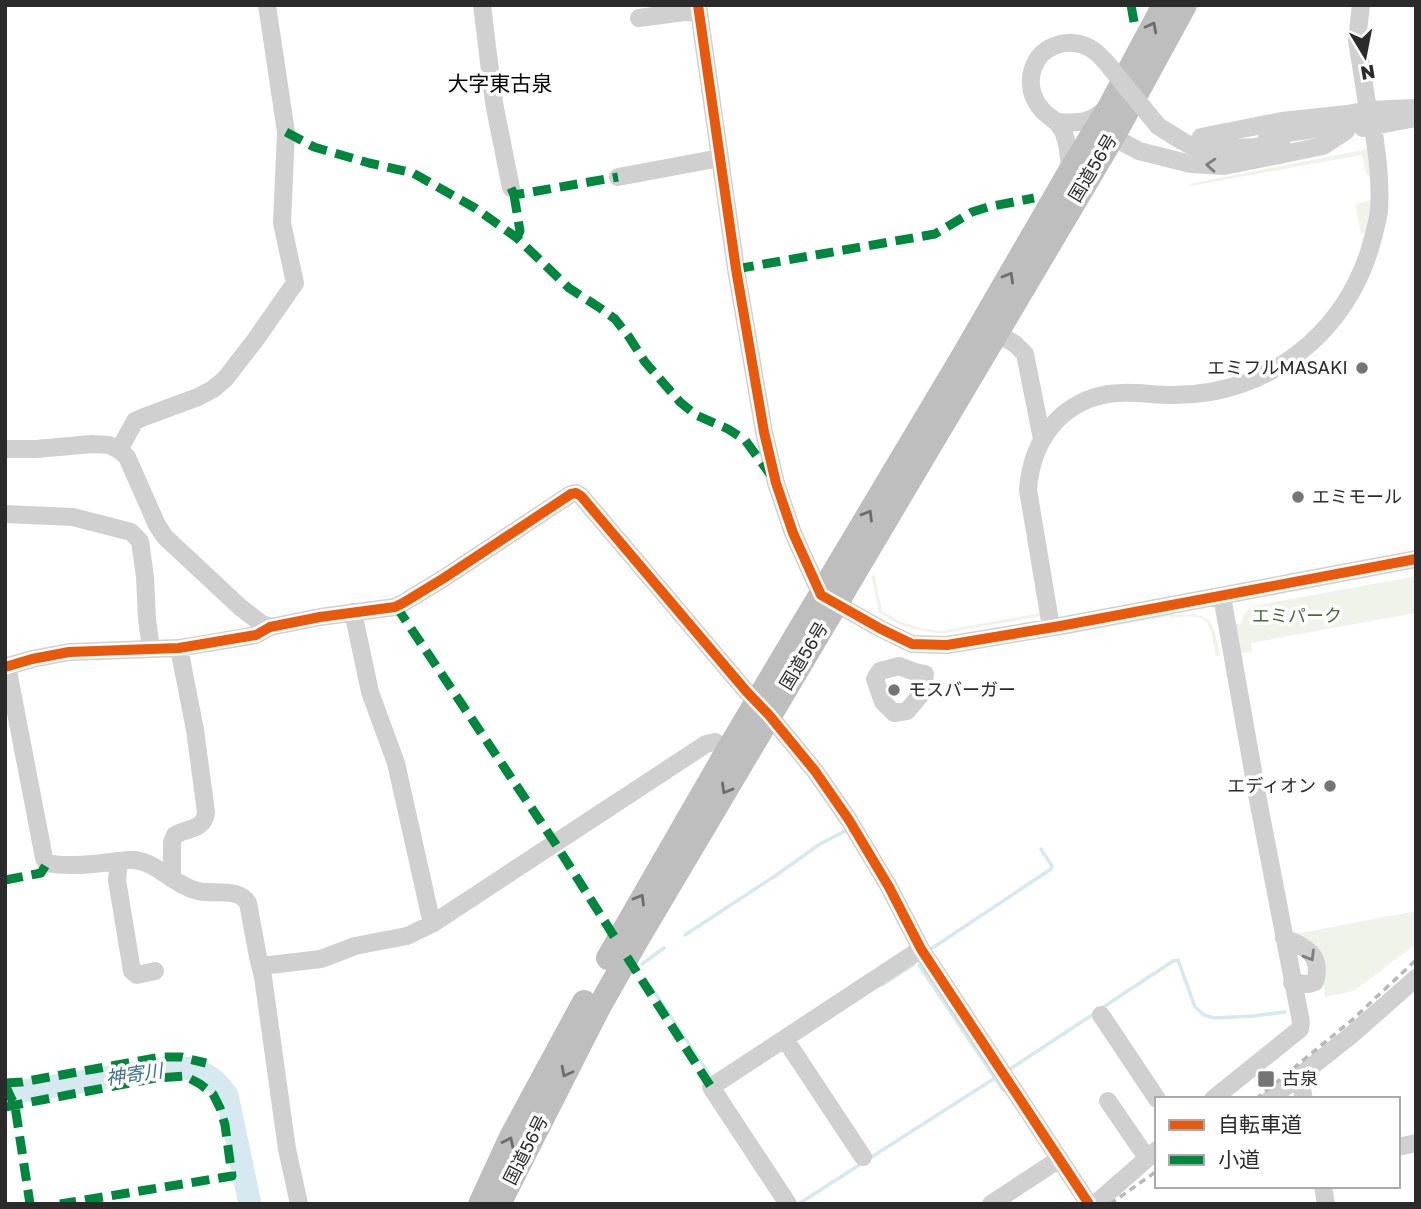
<svg xmlns="http://www.w3.org/2000/svg" width="1421" height="1209" font-family="'Golos Text','Noto Sans JP',sans-serif">
<rect width="100%" height="100%" fill="#fff"/>
<path fill="#f0f3ea" d="M1368 149 1370 176 1367 175 1362 155 1190 186 1189 184Z
M1372 200 1369 232 1361 234 1355 204Z
M871 574 875 577 882 611 899 621 920 628 940 631 1041 613 1042 616 945 633H936L913 629 900 625 879 613Z
M1416 576V613L1251 643 1252 651 1238 654 1233 625 1241 623 1244 614 1253 606Z
M1171 612 1174 615C1213 612 1213 620 1220 656H1216C1209 621 1211 612 1171 618L1170 616 1064 635V632Z
M1416 911V944L1354 991 1325 997 1323 973 1295 934Z"/>
<g fill="none" stroke-linecap="round" stroke-linejoin="round">
<path stroke="#d6e8f0" stroke-width="3.5" d="M685 935 775 876 820 844 847 830
M931 949 1051 869 1052 866 1041 849
M642 964 664 948
M919 965 1003 1090
M882 985 914 964
M651 987 709 1074
M1102 1008 1173 961 1178 960 1195 1007 1204 1015 1214 1018 1253 1016 1285 1012
M1010 1069 1095 1013
M870 1158 995 1078
M800 1203 864 1162"/>
<path stroke="#d6e8f0" stroke-width="23" d="M5 1094 167 1068C195 1066 210 1072 227 1095L250 1204"/>
<path stroke="#d0d0d0" stroke-width="18" d="M482 5 494 103 511 188
M698 5 736 269 764 432 776 483 793 533 821 595 881 629 912 644 947 645 1060 626 1416 559
M1361 5 1357 40 1368 110
M639 18 699 10
M1348 114 1368 110 1416 108
M1058 122C1081 123 1087 124 1106 109
M1158 126 1182 141 1192 146 1207 150 1255 147 1281 143
M1363 128 1416 118
M1113 137 1139 151 1191 164 1224 166 1323 146 1346 131
M1201 137 1282 121 1347 114
M1070 171C1069 159 1069 146 1064 134 1060 122 1051 119 1043 111 1028 95 1027 74 1039 57 1047 47 1061 42 1073 43 1087 44 1096 51 1105 61
M618 177 720 158
M997 333 1015 344 1025 354 1042 439
M5 449H36L92 444 109 445 119 450 127 457 157 525 165 537 240 607 262 624 270 627
M119 450 135 421 144 417 198 397 213 389 225 379 256 339 295 283 282 223 286 132 267 5
M5 514 73 517 131 532 140 541 145 577 147 619 151 649
M353 612 370 692 396 763 432 924
M1051 627 1028 490C1031 448 1052 411 1095 397 1120 389 1147 395 1173 395 1186 395 1198 394 1210 392 1287 378 1345 325 1369 252 1373 238 1377 225 1379 211 1381 182 1377 154 1373 126L1369 122H1363L1267 136
M7 666 44 858 47 863C67 867 98 864 118 861 124 861 129 859 135 860 158 863 175 886 198 891 215 895 238 887 248 903L258 957 263 977 287 1149 299 1204
M899 666 915 672 925 674 922 693 907 711 894 713 883 702 875 679 880 671Z
M5 667 32 659 69 652 179 648 256 635 270 627 320 617 395 607 403 603 444 578 571 494 576 493 581 496 746 691 769 715 815 771 849 820 889 887 921 949 1089 1204
M119 861 117 880 132 971 137 975 155 971
M172 879V842L175 835C187 828 205 830 206 812L195 730 179 648
M1284 938C1305 946 1323 955 1315 982L1309 984 1292 983
M261 966 321 959 355 946 407 936 432 924 706 744 715 742 737 753
M1101 1015 1157 1099
M785 1039 863 1157
M1299 1076 1304 1099
M1213 1099 1300 1029 1301 1022 1259 805 1222 596
M1270 1099 1349 1037 1416 978
M1108 1101 1147 1158
M1398 1147 1416 1143
M1323 1186 1326 1204
M788 1204 711 1087 921 949
M991 1204 1058 1160
M1095 1204 1157 1150"/>
<path stroke="#bebebe" stroke-width="24" d="M608 958 729 748 963 356 1070 171 1110 106 1164 5
M480 1204 511 1137 584 1002
M499 1204 599 1007 637 940 1113 137 1185 5"/>
<path stroke="#b8b8b8" stroke-width="3.5" stroke-dasharray="7 5" stroke-linecap="butt" d="M1256 1099 1352 1020 1416 960
M1110 1204 1157 1171"/>
<path stroke="#d0d0d0" stroke-width="18" d="M1105 61 1158 126"/>
<path stroke="#00873e" stroke-width="9" stroke-dasharray="18 9" stroke-linecap="butt" d="M1131 5 1134 22
M286 132 314 147 369 163 413 173 475 208 517 238 569 288 600 308 615 319 629 337 645 362 680 402 696 415 728 429 745 440 770 474
M511 188 514 195 618 177
M514 195 520 231 517 238
M736 269 935 234 972 212 988 207 1034 198
M396 606 555 843 617 941
M5 880 41 873 47 863
M627 957 711 1087
M5 1083 22 1082 161 1057H181L206 1063
M5 1085 15 1106 30 1204
M5 1107 156 1078 185 1076 200 1084 213 1094 220 1108 225 1125 232 1176 60 1204"/>
<g stroke="#fff" stroke-width="15">
<path id="cycleway" d="M698 5 736 269 764 432 776 483 793 533 821 595 881 629 912 644 947 645 1060 626 1416 559
M5 667 32 659 69 652 179 648 256 635 270 627 320 617 395 607 403 603 444 578 571 494 576 493 581 496 746 691 769 715 815 771 849 820 889 887 921 949 1089 1204"/>
</g>
<use href="#cycleway" stroke="#e8590c" stroke-width="10"/>
</g>
<defs><path id="oneway-chevron" d="M-2-3.5L2.5 0L-2 3.5" fill="none" stroke-width="1.6" stroke-linecap="round" stroke-linejoin="round" transform="scale(1.75)"/></defs>
<g stroke="#6d6d6d">
<use href="#oneway-chevron" transform="translate(1152 27) rotate(-62)"/>
<use href="#oneway-chevron" transform="translate(1009 277) rotate(-60)"/>
<use href="#oneway-chevron" transform="translate(868 515) rotate(-59)"/>
<use href="#oneway-chevron" transform="translate(726 789) rotate(120)"/>
<use href="#oneway-chevron" transform="translate(640 899) rotate(-60)"/>
<use href="#oneway-chevron" transform="translate(566 1072) rotate(117)"/>
<use href="#oneway-chevron" transform="translate(509 1142) rotate(-64)"/>
</g>
<g stroke="#7e7e7e">
<use href="#oneway-chevron" transform="translate(1211 165) rotate(-176)"/>
<use href="#oneway-chevron" transform="translate(1310 956) rotate(59)"/>
</g>
<g fill="#757575" stroke="#fff" stroke-width="2.5">
<circle cx="1362" cy="368" r="7"/>
<circle cx="1298" cy="497" r="7"/>
<circle cx="894" cy="690" r="7"/>
<circle cx="1330" cy="786" r="7"/>
<rect x="1257" y="1070" width="18" height="18" rx="3.5"/>
</g>
<g text-anchor="middle" stroke-width="7" stroke-linejoin="round" paint-order="stroke">
<g font-size="18" fill="#2b2b2b" stroke="#fff">
<text transform="translate(1093 168) rotate(-59)" y="6">国道56号</text>
<text transform="translate(804 656) rotate(-59)" y="6">国道56号</text>
<text transform="translate(526 1150) rotate(-63)" y="6">国道56号</text>
</g>
<g font-size="18" fill="#2b2b2b" stroke="#fff" text-anchor="start">
<text x="1348" y="374" text-anchor="end">エミフルMASAKI</text>
<text x="1312" y="503">エミモール</text>
<text x="908" y="696">モスバーガー</text>
<text x="1316" y="792" text-anchor="end">エディオン</text>
<text x="1282" y="1085">古泉</text>
</g>
<g font-size="18" fill="#52653b" stroke="#fff">
<text x="1297" y="622">エミパーク</text>
</g>
<g font-size="19" font-style="italic" fill="#3d728a" stroke="#fff">
<text transform="translate(134 1074) rotate(-8)" y="7">神寄川</text>
</g>
<g font-size="21" fill="#000" stroke="#fff">
<text x="500" y="91">大字東古泉</text>
</g>
</g>
<rect width="1421" height="1209" fill="none" stroke="#2b2b2b" stroke-width="14"/>
<rect x="1155" y="1097" width="245" height="91" fill="#ffffff" stroke="#aaaaaa" stroke-width="2"/>
<rect x="1169" y="1120" width="35" height="10" fill="#e8590c" stroke="#aaaaaa" stroke-width="2"/>
<text x="1218" y="1132" font-size="21" fill="#2b2b2b">自転車道</text>
<rect x="1169" y="1155" width="35" height="10" fill="#00873e" stroke="#aaaaaa" stroke-width="2"/>
<text x="1218" y="1167" font-size="21" fill="#2b2b2b">小道</text>
<g transform="translate(1365 56) rotate(170)" stroke="#ffffff" stroke-width="5" paint-order="stroke">
<path d="M0-5L12 26L0 18L-12 26Z" fill="#2b2b2b"/>
<text y="-10" font-size="19" font-weight="bold" text-anchor="middle" fill="#2b2b2b">N</text>
</g>
</svg>
